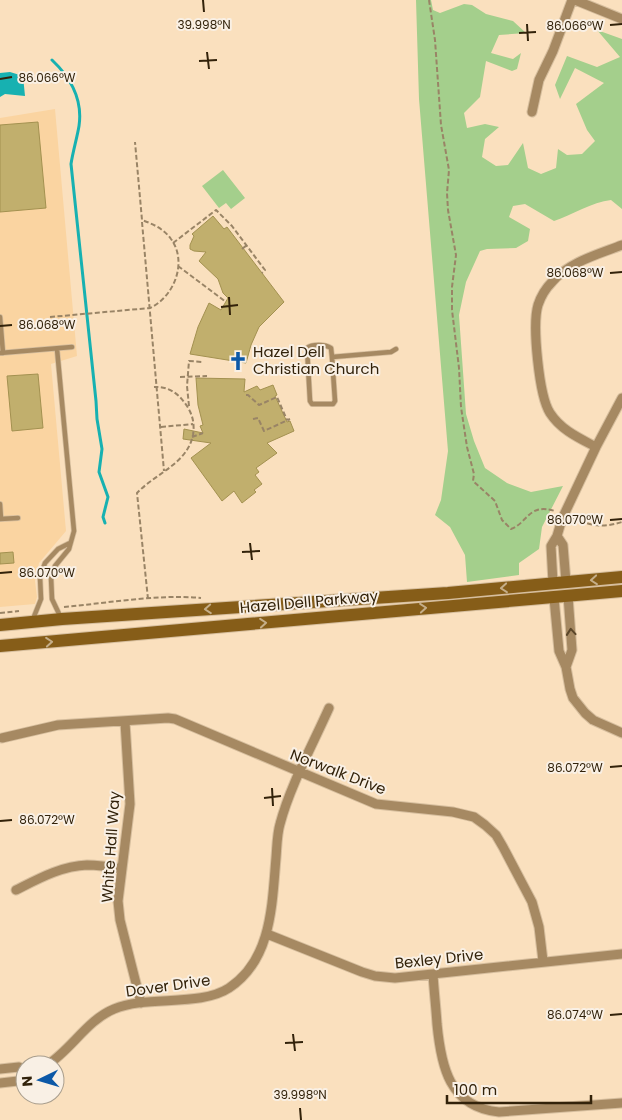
<svg xmlns="http://www.w3.org/2000/svg" width="622" height="1120" font-family="Poppins,sans-serif">
<rect width="100%" height="100%" fill="#fae0be"/>
<path fill="#fad4a1" d="M55 109 77 356 51 364 66 531 39 563 35 581 37 597 35 604 0 607V118Z"/>
<path fill="#a4cf8c" d="M416 0H431L433 10 440 13 464 4 472 5 486 14 513 21 526 33 499 35 491 53 513 59 521 53 517 69 512 71 486 61 480 97 464 113 467 128 485 124 499 127 485 139 482 157 496 166 508 165 523 143 528 168 541 174 556 168 558 149 567 155 582 154 595 141 587 130 576 104 604 83 575 68 560 99 555 85 567 56 597 67 620 57 597 30 622 39V209L611 200C592 202 572 215 554 221L525 204 513 206 509 217 530 229 528 241 516 248 487 249 480 251 466 282 459 315 466 414 474 441 485 468 507 483 531 492 563 486 542 527 539 549 519 563V575L467 582 465 555 450 527 435 515 441 500 448 451 419 99Z
M223 170 245 198 231 209 226 203 219 208 202 186Z"/>
<path fill="#17b1b1" d="M10 72 23 76 25 96 5 94 0 97V73Z"/>
<g fill="none" stroke-linecap="round" stroke-linejoin="round">
<path stroke="#17b1b1" stroke-width="3" d="M52 60C71 78 83 99 79 126 77 138 73 151 71 164L96 401 97 419 102 449 99 472 108 497 103 517 105 523"/>
</g>
<path fill="#c1af6d" stroke="#a39150" d="M38 122 46 208 0 212V125Z
M213 216 224 229 227 227 284 302 259 327 251 345 246 363 190 354 198 327 209 303 221 310 228 298 223 293 218 279 199 261 206 252 194 251 190 249V245L194 236 192 234Z
M38 374 43 428 12 431 7 376Z
M196 378 245 379 244 392 257 386 260 390 273 385 277 395 275 396 287 422 290 421 294 431 267 443 277 453 256 468 259 472 255 475 262 484 254 490 256 492 242 503 234 491 222 501 191 458 211 443 183 439 184 429 203 433 200 426 203 425 198 405Z
M13 552 14 563 0 564V553Z"/>
<g fill="none" stroke-linecap="round" stroke-linejoin="round">
<g stroke="#d6be9e" stroke-width="6">
<path id="service" d="M0 317 3 353
M57 349 74 531 69 549 55 566 51 577 52 599 61 618
M0 353 72 347
M332 357 335 401 333 404H312L310 401 307 348C312 344 325 344 331 348L332 357 391 352 396 349
M0 504 1 519
M0 519 18 518
M33 619 41 599 40 577 45 563 58 549 70 543"/>
</g>
<g stroke="#d6be9e" stroke-width="11">
<path id="minor" d="M575 0 622 19
M532 112 539 80 553 51 572 0
M596 447C579 438 561 430 550 413 539 396 532 325 538 305 541 296 546 288 552 282 569 262 599 254 622 245
M557 536 563 545 566 582
M553 583 551 546 557 536 562 519 596 447 622 398
M554 598 559 651 566 667 570 689 573 698 585 713 593 720 622 733
M566 667 572 650 568 596
M125 722 130 804 118 901 120 920 141 1003
M2 738 58 725 168 718 175 719 376 804 453 812 474 817 485 825 496 835 503 847 532 902 539 927 543 961
M16 890C38 879 61 866 87 865 98 865 111 867 122 869
M267 934 362 972 375 976 395 978 622 954
M433 974C434 991 436 1008 437 1024 441 1066 449 1107 499 1112L622 1103
M47 1065C71 1050 87 1020 114 1009 147 995 200 1007 229 988 272 960 272 904 276 858 277 846 277 834 280 824 290 786 313 744 329 708
M0 1069 19 1067 25 1071
M0 1083 18 1081 25 1077"/>
</g>
<g stroke="#d6be9e" stroke-width="14">
<path id="secondary" d="M0 625 62 619 448 593 622 577
M0 646 622 591"/>
</g>
<path stroke="#998466" stroke-width="2" stroke-dasharray="5 2.5" stroke-linecap="butt" d="M429 0 435 40 441 125 449 170 447 193 448 210 456 255 452 287V310L459 368 461 407 467 447 474 474 473 481 495 501 502 520 511 529C529 522 528 503 555 511
M142 222 164 471
M173 243 216 210 232 226 265 270 262 273
M242 249 247 245
M178 266 226 302
M50 317 150 308C174 297 188 262 171 239 164 229 153 224 142 220L135 142
M180 377 207 376
M246 395H248L259 405 277 397 287 420
M189 406 187 386 189 361 202 362
M253 419 258 418 264 431 290 419
M161 427 193 424
M192 437 203 433
M573 518C592 526 602 528 622 522
M148 599 137 493C156 473 187 464 193 435 195 422 192 412 184 402 177 392 166 386 154 387
M64 607C109 603 156 594 201 598
M0 613 19 611"/>
<use href="#service" stroke="#a68962" stroke-width="4.5"/>
<use href="#minor" stroke="#a68962" stroke-width="9"/>
<use href="#secondary" stroke="#865d18" stroke-width="12"/>
</g>
<defs><path id="oneway-chevron" d="M-2-3.5L2.5 0L-2 3.5" fill="none" stroke-width="1.6" stroke-linecap="round" stroke-linejoin="round" transform="scale(1.25)"/></defs>
<g stroke="#c5ae89">
<use href="#oneway-chevron" transform="translate(594 580) rotate(175)"/>
<use href="#oneway-chevron" transform="translate(504 588) rotate(175)"/>
<use href="#oneway-chevron" transform="translate(423 608) rotate(-5)"/>
<use href="#oneway-chevron" transform="translate(208 609) rotate(176)"/>
<use href="#oneway-chevron" transform="translate(263 623) rotate(-5)"/>
<use href="#oneway-chevron" transform="translate(49 642) rotate(-5)"/>
</g>
<use stroke="#5b4629" href="#oneway-chevron" transform="translate(571 632) rotate(-95)"/>
<path fill="none" stroke="#32220a" stroke-width="2" d="M203 0 204 12M527 24 528 41M610 25 622 24M519 33 536 32M207 52 209 69M199 61 217 60M0 79 12 77M610 273 622 272M229 297 230 315M221 307 238 305M0 326 12 325M610 520 622 519M250 543 252 560M242 552 260 551M0 573 12 572M610 767 622 766M272 788 273 806M264 798 281 796M0 821 12 820M610 1015 622 1014M293 1034 295 1051M285 1043 303 1042M300 1108 301 1120"/>
<defs>
<g id="church-bare" transform="scale(1.5)"><path d="M-1.2-6h2.4v3.5h3.3v2.4h-3.3V6h-2.4V-.1h-3.3v-2.4h3.3Z" fill="#0c58a7" stroke="#f9f0e5" stroke-width="2.5" paint-order="stroke"/></g>
</defs>
<g fill-rule="evenodd">
<use href="#church-bare" x="238" y="361"/>
</g>
<g text-anchor="middle" stroke-width="4" stroke-linejoin="round" paint-order="stroke">
<g font-size="15" fill="#32220a" stroke="#f9f0e5" text-anchor="start">
<text x="253" y="357">Hazel Dell<tspan x="253" dy="17">Christian Church</tspan></text>
</g>
<g font-size="15" fill="#32220a" stroke="#f9f0e5">
<text transform="translate(309 602) rotate(-5)" y="5">Hazel Dell Parkway</text>
<text transform="translate(338 772) rotate(21)" y="5">Norwalk Drive</text>
<text transform="translate(111 847) rotate(-86)" y="5">White Hall Way</text>
<text transform="translate(439 959) rotate(-6)" y="5">Bexley Drive</text>
<text transform="translate(168 986) rotate(-8)" y="5">Dover Drive</text>
</g>
</g>
<g font-size="12" text-anchor="middle" fill="#32220a" stroke="#f9f0e5" stroke-width="4" stroke-linejoin="round" paint-order="stroke">
<text x="204" y="29">39.998°N</text>
<text x="575" y="30">86.066°W</text>
<text x="47" y="82">86.066°W</text>
<text x="575" y="277">86.068°W</text>
<text x="47" y="329">86.068°W</text>
<text x="575" y="524">86.070°W</text>
<text x="47" y="577">86.070°W</text>
<text x="575" y="772">86.072°W</text>
<text x="47" y="824">86.072°W</text>
<text x="575" y="1019">86.074°W</text>
<text x="300" y="1099">39.998°N</text>
</g>
<g transform="translate(40 1080) rotate(265)"><circle r="24" fill="#f9f0e5" stroke="#a99e8d"/>
<path d="M0-4L9 19L0 12L-9 19Z" fill="#0c58a7"/>
<text y="-8" font-size="14" font-weight="bold" text-anchor="middle" fill="#32220a">N</text>
</g>
<path d="M447 1095v8h144v-8" fill="none" stroke="#32220a" stroke-width="2.5"/>
<text x="454" y="1095" font-size="15" fill="#32220a" stroke="#f9f0e5" stroke-width="4" paint-order="stroke">100 m</text>
</svg>
